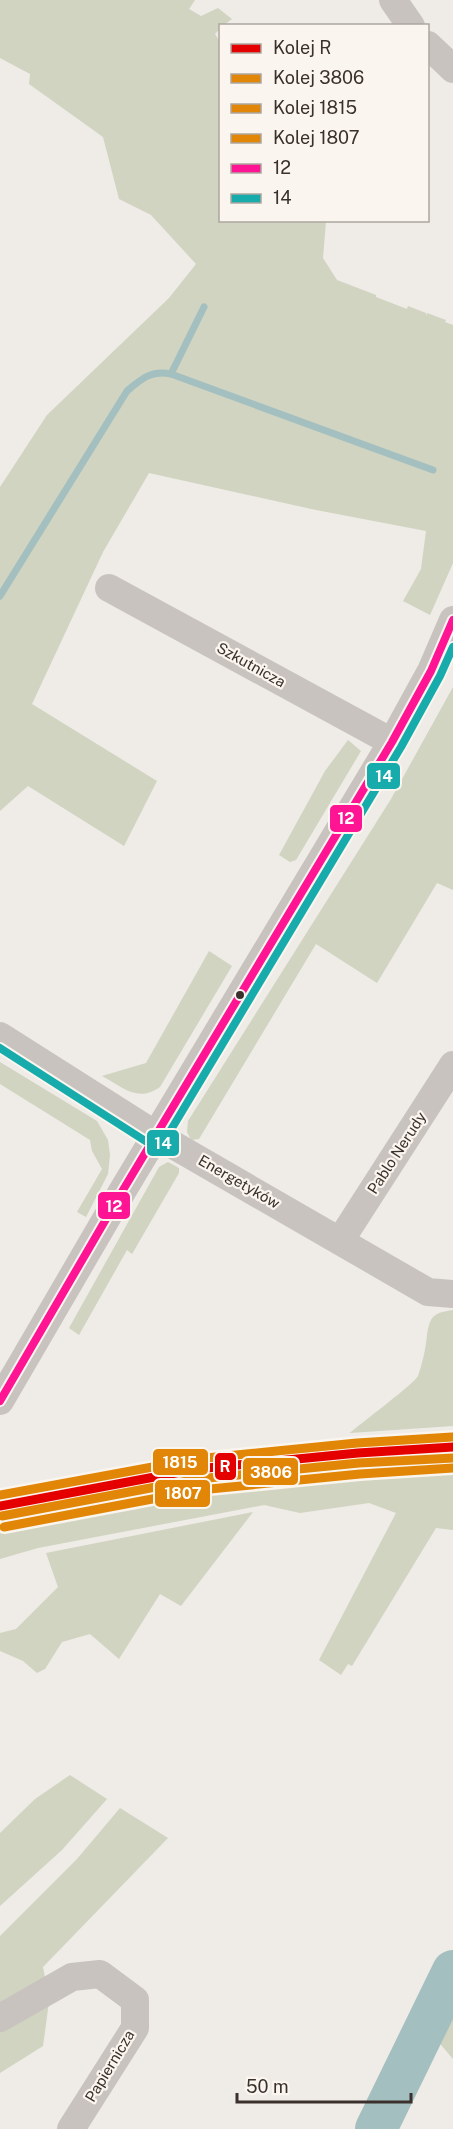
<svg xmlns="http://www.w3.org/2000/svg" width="453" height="2129" font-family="'Public Sans',sans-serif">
<rect width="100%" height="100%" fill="#efebe6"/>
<path fill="#d0d4c1" d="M0 0H195L189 9 201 16 218 8 232 19 224 25 220 26V29L215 34 220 42V220L326 221 323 258 337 280 376 295V297L407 309 408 306 426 313V316L427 313 446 320 445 322 453 325V563L430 615 403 601 421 569 426 531 316 510 149 473 103 552 32 704 157 781 124 846 28 786 0 811V487L47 415 169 298 196 264 151 215 119 199 103 137 29 84 30 74 0 58Z
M453 687V890L437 883 377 983 316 944 199 1139 191 1140 187 1132 188 1121 391 799Z
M348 740 361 751 296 860 290 862 279 855 325 771Z
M209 951 232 966 160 1087C137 1103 123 1087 102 1076L146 1063Z
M0 1062 97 1121 108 1140 110 1155 108 1174 86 1217 77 1212 102 1169 92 1151 90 1140 0 1084Z
M168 1162 179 1168V1173L132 1254 127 1250 79 1335 69 1328 159 1167Z
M453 1310V1426L350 1433C360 1424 414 1384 418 1376 422 1365 426 1348 427 1335 430 1316 433 1313 453 1310Z
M453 1464V1530L436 1528 352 1666 348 1664 341 1675 319 1660 396 1513 369 1503 300 1513 264 1505 38 1548 0 1559V1526L125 1498 205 1490 282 1478Z
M253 1512 181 1606 160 1594 119 1659 90 1634 62 1642 45 1669 37 1673 23 1661 0 1651V1633L16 1629 58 1587 46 1553Z
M70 1775 107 1799 62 1850 0 1906V1833L35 1799Z
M120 1808 168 1838 43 1967 45 1978 0 2004V1936L77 1859Z
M453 1956V2059L436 2039 416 2021Z
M49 2002 43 2046 0 2073V2031Z
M404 2044 429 2068 397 2129H360Z"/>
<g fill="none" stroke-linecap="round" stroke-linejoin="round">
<path stroke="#a3bfc0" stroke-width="7" d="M171 374 204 307
M0 596 127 391C142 378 152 370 171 374L433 470"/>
<path stroke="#a3bfc0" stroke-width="42" d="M376 2129 453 1971"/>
<path stroke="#c8c3be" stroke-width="28" d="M393 0 411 26
M428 45 453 69
M109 588 392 742
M0 1036 156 1135 428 1292 453 1294
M340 1241 453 1065
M0 1401 123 1190 392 742 431 671 453 620
M0 2018 72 1977 100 1974 135 2000V2028L71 2129"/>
<g stroke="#faf5ee" stroke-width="12">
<path id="bus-1" d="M0 1401 123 1190 392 742 431 671 453 620"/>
</g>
<g stroke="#faf5ee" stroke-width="12">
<path id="bus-2" d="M0 1048 150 1144 156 1145 163 1143 401 747 440 676 453 647"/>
</g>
<use href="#bus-1" stroke="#ff1493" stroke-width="8"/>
<use href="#bus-2" stroke="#17acab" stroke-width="8"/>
<g stroke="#faf5ee" stroke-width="14">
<path id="rail-1" d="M0 1506 197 1469 358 1453 453 1447"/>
</g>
<g stroke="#faf5ee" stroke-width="14">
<path id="rail-2" d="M2 1516 198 1479 359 1463 453 1458"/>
</g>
<g stroke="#faf5ee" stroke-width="14">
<path id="rail-3" d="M0 1495 196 1459 357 1443 452 1437"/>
</g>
<g stroke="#faf5ee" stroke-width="14">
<path id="rail-4" d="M4 1527 200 1490 360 1474 453 1468"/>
</g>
<use href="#rail-1" stroke="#e50000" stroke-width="9"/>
<use href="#rail-2" stroke="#e18607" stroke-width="9"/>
<use href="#rail-3" stroke="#e18607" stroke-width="9"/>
<use href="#rail-4" stroke="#e18607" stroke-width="9"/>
</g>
<circle fill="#3a302c" stroke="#faf5ee" stroke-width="2" cx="240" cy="995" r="5"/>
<g text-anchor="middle" stroke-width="4.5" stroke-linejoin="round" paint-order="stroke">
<g font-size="15" fill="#3a302c" stroke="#faf5ee">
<text transform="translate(251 665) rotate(29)" y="5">Szkutnicza</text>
<text transform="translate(397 1153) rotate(-57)" y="5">Pablo Nerudy</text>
<text transform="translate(239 1182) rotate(30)" y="5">Energetyków</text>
<text transform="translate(110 2066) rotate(-59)" y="5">Papiernicza</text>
</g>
</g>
<g stroke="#faf5ee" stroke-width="2">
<rect x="366" y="762" width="35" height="28" rx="6" fill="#17acab"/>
<rect x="329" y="804" width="34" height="29" rx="6" fill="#ff1493"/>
<rect x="146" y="1129" width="34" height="28" rx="6" fill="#17acab"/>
<rect x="97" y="1191" width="34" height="29" rx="6" fill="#ff1493"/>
<rect x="152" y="1448" width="57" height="28" rx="6" fill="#e18607"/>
<rect x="214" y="1452" width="23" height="29" rx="6" fill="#e50000"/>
<rect x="242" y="1457" width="57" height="29" rx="6" fill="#e18607"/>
<rect x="154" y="1479" width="57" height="29" rx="6" fill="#e18607"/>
</g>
<g font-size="16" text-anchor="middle" font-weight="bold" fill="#fff">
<text x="384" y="782">14</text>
<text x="346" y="824">12</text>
<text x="163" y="1149">14</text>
<text x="114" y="1212">12</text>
<text x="180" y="1468">1815</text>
<text x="225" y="1472">R</text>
<text x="271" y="1478">3806</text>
<text x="183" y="1499">1807</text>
</g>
<rect x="219" y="24" width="210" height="198" fill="#faf5ee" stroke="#ada6a0" stroke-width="1.5"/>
<rect x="231" y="44" width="30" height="9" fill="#e50000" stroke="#ada6a0" stroke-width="1.5"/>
<text x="273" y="54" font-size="18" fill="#3a302c">Kolej R</text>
<rect x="231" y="74" width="30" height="9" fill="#e18607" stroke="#ada6a0" stroke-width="1.5"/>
<text x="273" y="84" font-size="18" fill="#3a302c">Kolej 3806</text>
<rect x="231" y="104" width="30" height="9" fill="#e18607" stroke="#ada6a0" stroke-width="1.5"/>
<text x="273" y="114" font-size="18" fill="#3a302c">Kolej 1815</text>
<rect x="231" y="134" width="30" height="9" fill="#e18607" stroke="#ada6a0" stroke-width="1.5"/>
<text x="273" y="144" font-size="18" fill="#3a302c">Kolej 1807</text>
<rect x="231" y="164" width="30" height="9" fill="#ff1493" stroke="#ada6a0" stroke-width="1.5"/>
<text x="273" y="174" font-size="18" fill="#3a302c">12</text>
<rect x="231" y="194" width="30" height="9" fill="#17acab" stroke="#ada6a0" stroke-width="1.5"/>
<text x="273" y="204" font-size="18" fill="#3a302c">14</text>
<path d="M237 2093v9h174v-9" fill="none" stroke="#3a302c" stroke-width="3"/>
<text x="246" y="2093" font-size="18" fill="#3a302c" stroke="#faf5ee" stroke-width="4.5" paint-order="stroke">50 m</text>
</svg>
